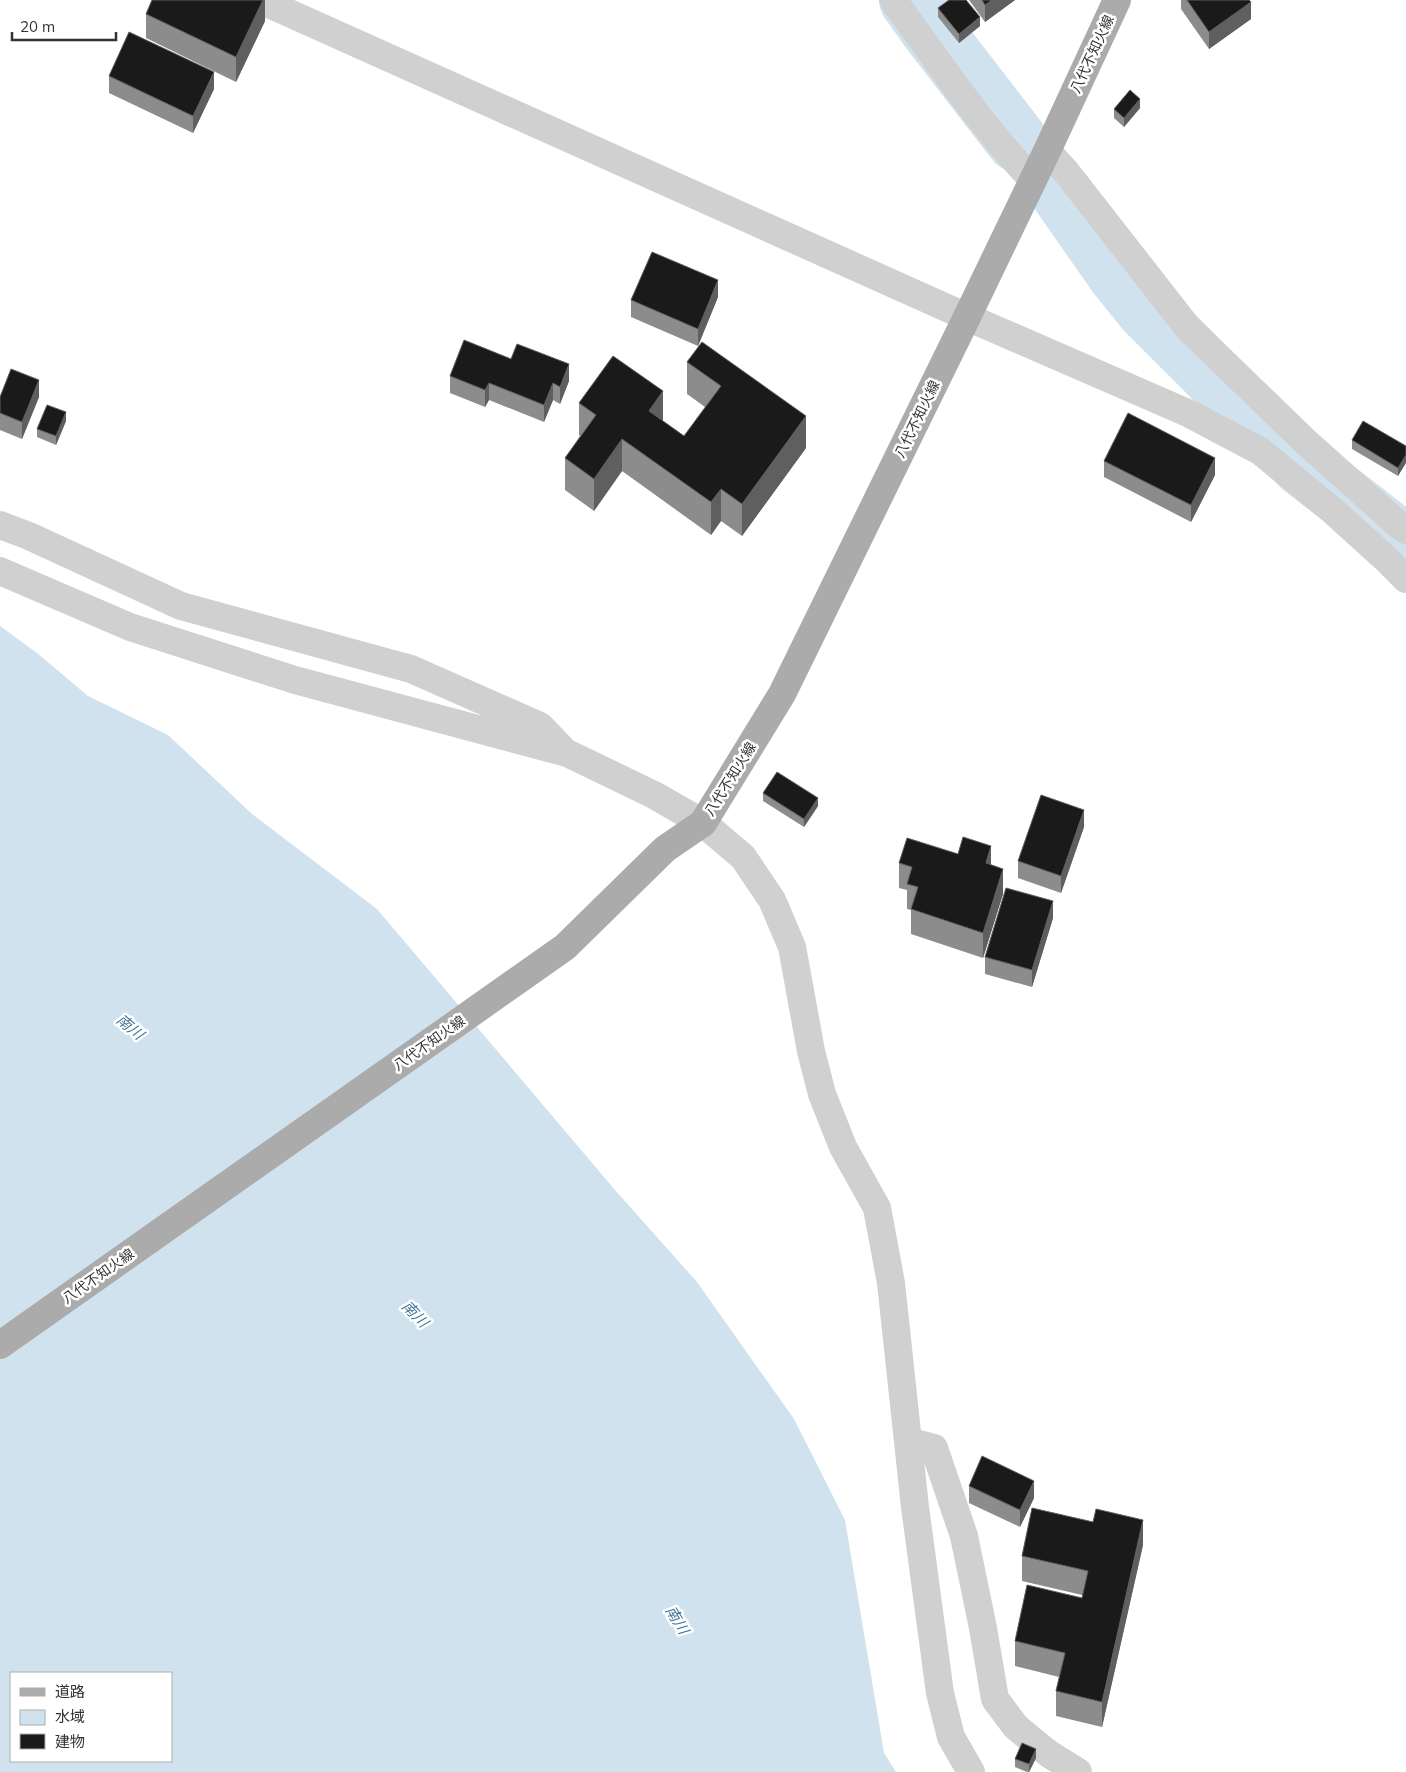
<svg xmlns="http://www.w3.org/2000/svg" width="1406" height="1772" font-family="Mulish,'Noto Sans JP',sans-serif">
<rect width="100%" height="100%" fill="#fff"/>
<path fill="#cfe2ee" fill-rule="evenodd" d="M0 626 37 653 88 696 168 735 252 814 377 909 615 1190 697 1282 794 1419 845 1520 884 1753 896 1772H0ZM11 1673H171V1761H11Z"/>
<g fill="none" stroke-linecap="round" stroke-linejoin="round">
<path stroke="#cfe2ee" stroke-width="62" d="M910 0 929 27 1017 141
M1062 194 1118 274 1146 309 1303 466 1391 534 1406 549"/>
<path stroke="#d0d0d0" stroke-width="28" d="M260 0 967 317 1190 414 1260 451 1332 510 1385 558 1406 579
M893 0C938 61 980 125 1033 180
M1047 151 1067 173 1188 328 1307 443 1400 526 1406 530
M0 525 29 536 181 606 411 669 540 726 563 750
M0 571 130 627 295 680 567 753 654 795 703 823 743 857 772 900 792 947 811 1051 822 1094 843 1147 877 1208 891 1283 915 1507 940 1693 951 1737 971 1772
M908 1441 934 1448 964 1536 983 1628 995 1699 1016 1727 1049 1754 1078 1772"/>
<path stroke="#ababab" stroke-width="28" d="M0 1345 565 947 665 849 703 823 782 694 967 317 1047 151 1117 0"/>
</g>
<path fill="#8c8c8c" d="M265 0V21L236 82 146 38V14Z
M969 0H1015L985 22Z
M1181 0H1249L1251 19 1209 49 1181 9Z
M938 8 980 26 959 43 938 17Z
M109 76 214 89 193 133 109 93Z
M1140 108 1124 127 1114 118V109Z
M718 297 698 346 631 317V300Z
M702 342 806 448 742 536 721 521 711 535 622 471 594 511 565 490V458L580 436 579 435V403L663 421 684 436 705 407 687 394V362Z
M450 376 569 381 560 404 553 400 544 422 489 400 485 407 450 393Z
M0 397H39L22 439 0 430V438Z
M66 421 56 445 37 437V429Z
M1352 440 1406 446 1398 476 1352 449Z
M1104 461 1215 475 1191 522 1104 477Z
M763 793 818 806 804 827 763 801Z
M1084 827 1061 893 1018 878V861Z
M899 863 991 865 1003 894 983 958 911 934V910L907 909V890L899 888Z
M1053 918 1032 987 985 974V957Z
M969 1486 1034 1498 1020 1527 969 1503Z
M1143 1545 1102 1727 1056 1716V1691L1059 1677 1015 1666V1641L1082 1598V1595L1022 1581V1556Z
M1036 1758 1029 1772H1027L1015 1767V1759Z"/>
<path fill="#5f5f5f" d="M263 0H265V21L236 82V57Z
M992 0H1015L985 22V5Z
M1251 2V19L1209 49V32Z
M980 17V26L959 43V34Z
M214 72V89L193 133V116Z
M1140 99V108L1124 127V118Z
M718 280V297L698 346V329Z
M569 364V381L560 404V387Z
M39 380V397L22 439V422Z
M489 383V400L485 407V390Z
M553 383V400L544 422V405Z
M663 391V423L649 411Z
M66 412V421L56 445V436Z
M806 416V448L742 536V504Z
M622 439V471L594 511V479Z
M1406 455V463L1398 476V468Z
M1215 458V475L1191 522V505Z
M721 489V521L711 535V502Z
M818 798V806L804 827V819Z
M1084 810V827L1061 893V876Z
M991 846V871L986 863Z
M1003 869V894L983 958V933Z
M1053 901V918L1032 987V970Z
M1034 1481V1498L1020 1527V1510Z
M1143 1520V1545L1102 1727V1702Z
M1036 1749V1758L1029 1772V1764Z"/>
<path fill="#1a1a1a" stroke="#5f5f5f" d="M152 0H263L236 57 146 14Z
M949 0H966L980 17 959 34 938 8Z
M982 0H992L985 5Z
M1187 0H1249L1251 2 1209 32Z
M129 32 214 72 193 116 109 76Z
M1130 90 1140 99 1124 118 1114 109Z
M652 252 718 280 698 329 631 300Z
M464 340 511 359 517 344 569 364 560 387 553 383 544 405 489 383 485 390 450 376Z
M702 342 806 416 742 504 721 489 711 502 622 439 594 479 565 458 596 415 579 403 613 356 663 391 649 411 684 436 721 386 687 362Z
M11 369 39 380 22 422 0 413V397Z
M47 405 66 412 56 436 37 429Z
M1128 413 1215 458 1191 505 1104 461Z
M1363 421 1406 446V455L1398 468 1352 440Z
M777 772 818 798 804 819 763 793Z
M1041 795 1084 810 1061 876 1018 861Z
M963 837 991 846 986 863 1003 869 983 933 911 909 918 887 907 884 912 867 899 863 907 838 958 854Z
M1006 888 1053 901 1032 970 985 957Z
M982 1456 1034 1481 1020 1510 969 1486Z
M1032 1508 1093 1522 1096 1509 1143 1520 1102 1702 1056 1691 1065 1653 1015 1641 1027 1585 1082 1598 1088 1571 1022 1556Z
M1022 1743 1036 1749 1029 1764 1015 1759Z"/>
<g text-anchor="middle" stroke-width="5" stroke-linejoin="round" paint-order="stroke">
<g font-size="14" fill="#333" stroke="#fff">
<text transform="translate(1092 54) rotate(-65)" y="5">八代不知火線</text>
<text transform="translate(917 419) rotate(-64)" y="5">八代不知火線</text>
<text transform="translate(730 779) rotate(-58)" y="5">八代不知火線</text>
<text transform="translate(429 1043) rotate(-35)" y="5">八代不知火線</text>
<text transform="translate(98 1276) rotate(-35)" y="5">八代不知火線</text>
</g>
<g font-size="15" font-style="italic" fill="#3f7597" stroke="#fff">
<text transform="translate(130 1027) rotate(40)" y="5">南川</text>
<text transform="translate(415 1314) rotate(46)" y="5">南川</text>
<text transform="translate(677 1620) rotate(59)" y="5">南川</text>
</g>
</g>
<rect x="10" y="1672" width="162" height="90" fill="#ffffff" stroke="#adadad"/>
<rect x="20" y="1688" width="25" height="8" fill="#ababab" stroke="#adadad"/>
<text x="55" y="1697" font-size="15" fill="#333333">道路</text>
<rect x="20" y="1710" width="25" height="15" fill="#cfe2ee" stroke="#adadad"/>
<text x="55" y="1722" font-size="15" fill="#333333">水域</text>
<rect x="20" y="1734" width="25" height="15" fill="#1a1a1a" stroke="#adadad"/>
<text x="55" y="1747" font-size="15" fill="#333333">建物</text>
<path d="M12 32v8h104v-8" fill="none" stroke="#333333" stroke-width="2.5"/>
<text x="20" y="32" font-size="15" fill="#333333" stroke="#ffffff" stroke-width="4" paint-order="stroke">20 m</text>
</svg>
